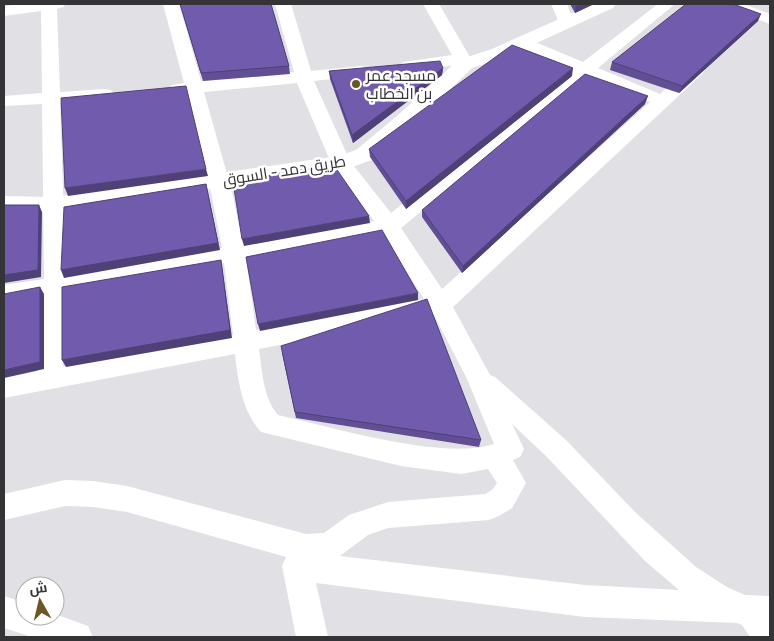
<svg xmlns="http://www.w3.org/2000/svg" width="774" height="641" font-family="Commissioner,Cairo,sans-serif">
<rect width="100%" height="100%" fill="#e1e0e5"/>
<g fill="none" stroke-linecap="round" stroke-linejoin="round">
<path fill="#fff" fill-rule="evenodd" d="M24 4H66L63 7 57 9 60 92 105 89 111 90 114 94 111 98 105 99 60 102 66 275 222 248 211 192 187 93H172L169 89 172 85 184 83 163 4H179L201 81 294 72 275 4H291L311 71 361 66 367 67 370 71 367 75 314 81 350 161 391 213 573 70 516 47 514 43 516 39H528L583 62 658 4H675L598 68 660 94 690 66H702L705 70 702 74 453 307 490 375 495 377 566 440 636 513 696 567 727 587 745 595 770 596V637H750L742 625 737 623 585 617 316 583 328 637H296L282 566 286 557 127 512 93 507 65 506 4 520V494L65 480 93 481 127 486 306 534 324 533 349 515 388 502 485 494 492 490 497 483 488 469 461 474 401 466 261 432C242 411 238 381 235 354L4 398V378L38 371 43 296 4 303V285L44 279 42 104 4 106V96L42 93 41 11 4 16V6ZM587 76 650 102 442 289 401 228ZM297 83 331 163 374 221 243 244 232 192 204 92ZM383 234 424 299 256 330 246 259ZM224 263 233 335 63 366 66 291ZM434 315 467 379 494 444C443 461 332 427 278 415 263 398 262 370 259 349ZM512 424 546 456 645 561 679 590 585 585 340 556 368 535 388 528 489 520 499 516 512 508 526 483 513 460 520 457 524 449Z
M423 4H439L474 64 471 68 465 69 457 65 409 71 403 70 400 66 403 62 452 55Z
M551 4H567L574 22 572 25H560Z
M722 4H744L770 14V24L725 7Z
M4 596 25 603V616H55V614L88 626 93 637H32L4 628Z"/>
<path fill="#fff" fill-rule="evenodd" d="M593 4H616L613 8 506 57 472 68 413 126 372 160 349 168 54 213 4 212V196L54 197 338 156 356 150 397 116 458 60 492 49Z"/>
</g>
<path fill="#614e94" d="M180 4H271L289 66 290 74 203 81Z
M570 4H594L575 13Z
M758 21 679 93 610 70 612 62Z
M443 68 442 75 353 143 330 79 329 71Z
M572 76 406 209 370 157 369 149Z
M645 104 462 273 422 217V210Z
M282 353 481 440 479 447 296 418Z"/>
<path fill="#4f4078" d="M581 4H594L575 13 576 6Z
M761 14 758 21 679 93 682 86Z
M443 68 442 75 353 143 352 135Z
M573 68 572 76 406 209V201Z
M648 96 645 104 462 273 463 266Z
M206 169 208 176 68 196 65 188Z
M206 184 220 250 64 278 61 270Z
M39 205 42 212 41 277 4 283V275Z
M369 216 370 223 244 246 242 239Z
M221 260 222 267 232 338 66 367 62 360Z
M40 287 44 294V369L4 378V370Z
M418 293V300L260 331 258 324Z"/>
<path fill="#715bac" stroke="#4f4078" d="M180 4H271L289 66 201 73Z
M686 4H733L761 14 682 86 612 62Z
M512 45 573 68 406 201 369 149Z
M440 61 443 68 352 135 329 71Z
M585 74 648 96 463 266 422 210Z
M186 86 206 169 65 188 61 98Z
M333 164 369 216 242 239 233 182Z
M206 184 218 243 61 270 64 207Z
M4 205H39L38 270 4 275Z
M382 230 418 293 258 324 246 257Z
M221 260 230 330 62 360V287Z
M40 287V362L4 370V294Z
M427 299 481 440 295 412 281 346Z"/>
<circle fill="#6c5626" stroke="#fff" stroke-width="2" cx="356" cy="84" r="5"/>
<g text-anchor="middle" stroke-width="5" stroke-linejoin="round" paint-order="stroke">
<g font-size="16" fill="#343436" stroke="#fff" text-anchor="start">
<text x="366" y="81">مسجد عمر<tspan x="366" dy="18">بن الخطاب</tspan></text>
</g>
<g font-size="16" fill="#343436" stroke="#fff">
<text transform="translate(284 170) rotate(-9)" y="6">طريق دمد - السوق</text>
</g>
</g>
<rect width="774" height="641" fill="none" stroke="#343436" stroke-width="10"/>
<g transform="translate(40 601) rotate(352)"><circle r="24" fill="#ffffff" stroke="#aeaeaf"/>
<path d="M0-4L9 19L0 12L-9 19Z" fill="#6c5626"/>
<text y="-8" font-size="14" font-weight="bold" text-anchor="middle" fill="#343436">ش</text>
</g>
</svg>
